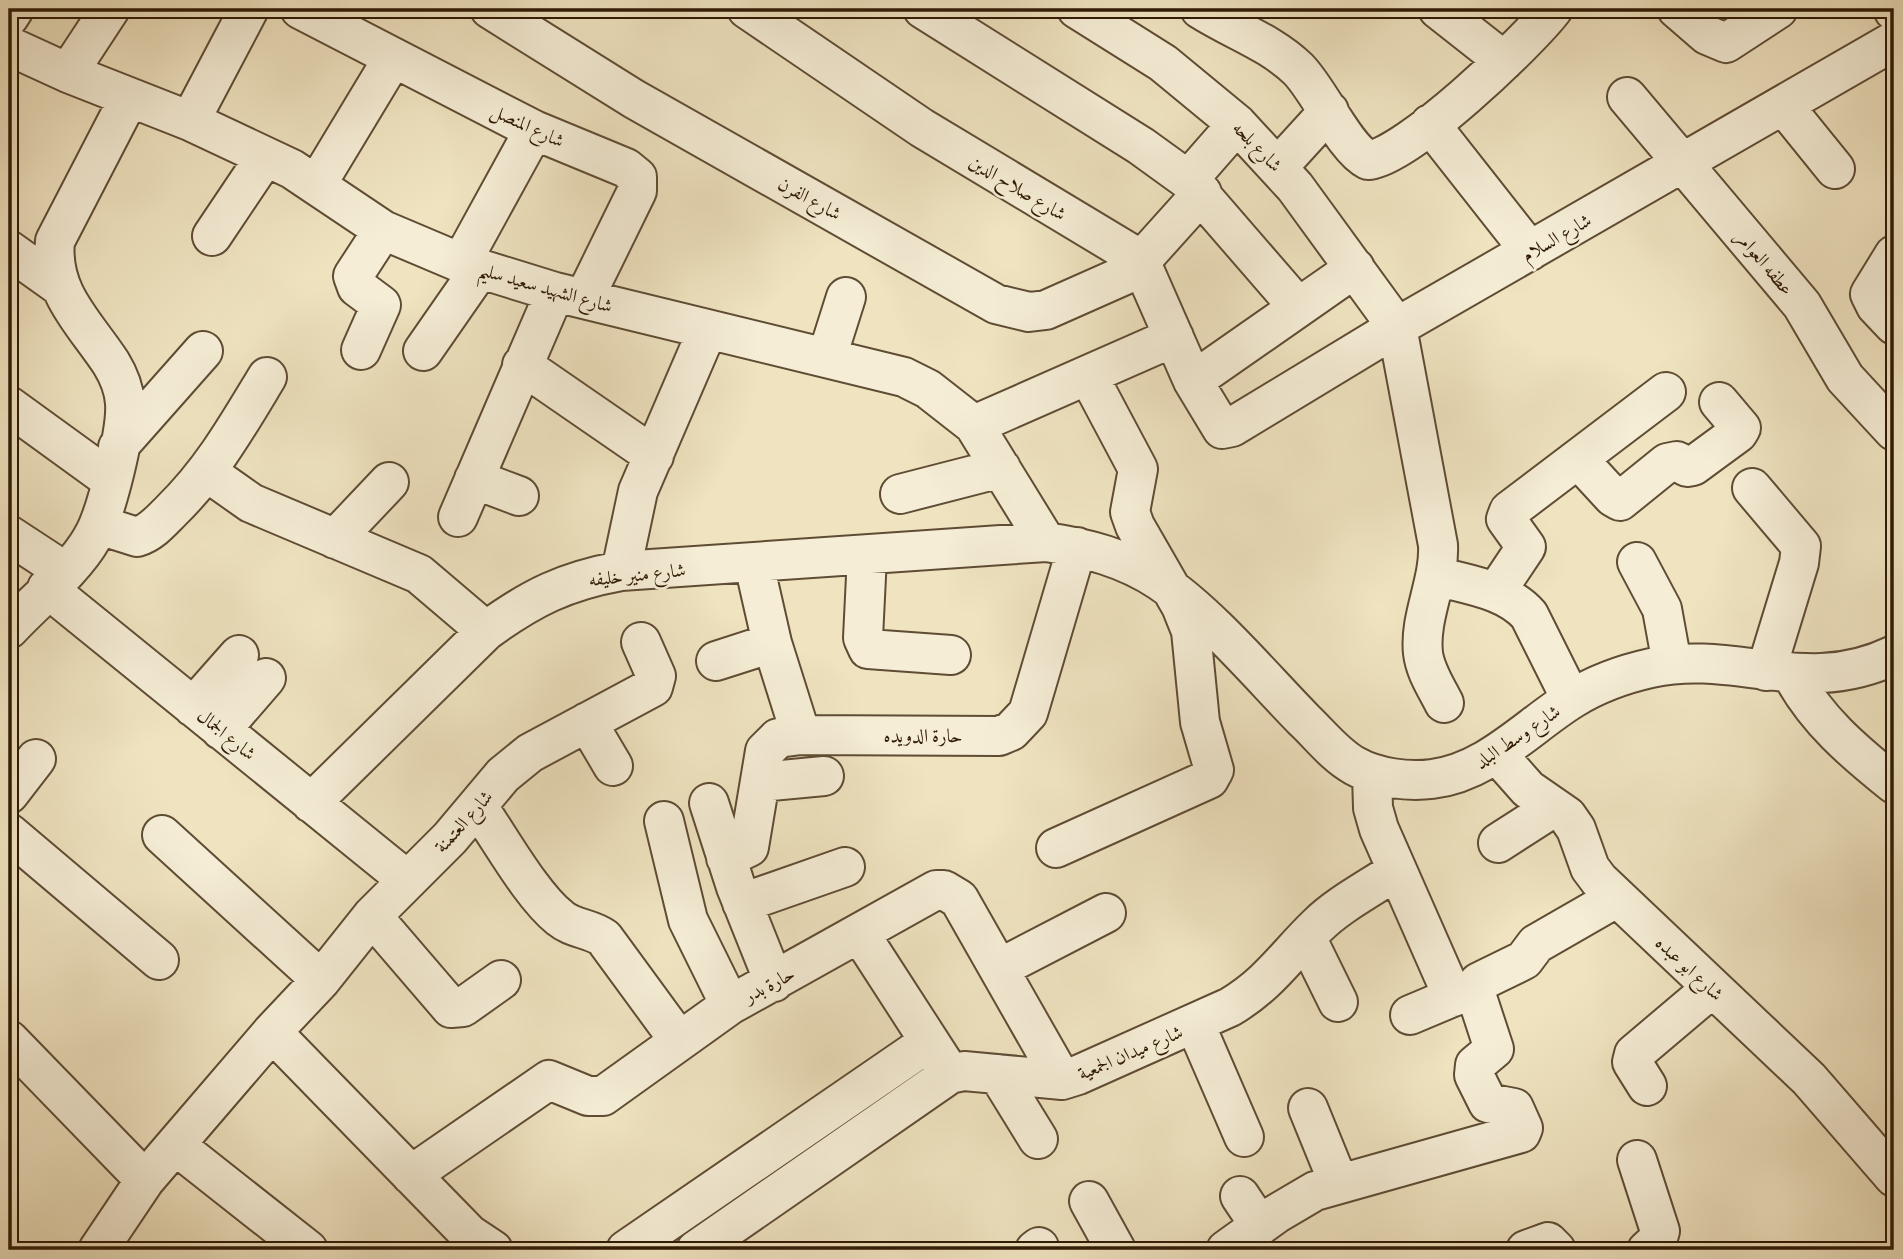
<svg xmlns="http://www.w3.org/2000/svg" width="1903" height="1259" font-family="Vollkorn,Amiri,serif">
<rect width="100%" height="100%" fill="#efe3c0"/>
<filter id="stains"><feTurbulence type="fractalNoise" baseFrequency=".00286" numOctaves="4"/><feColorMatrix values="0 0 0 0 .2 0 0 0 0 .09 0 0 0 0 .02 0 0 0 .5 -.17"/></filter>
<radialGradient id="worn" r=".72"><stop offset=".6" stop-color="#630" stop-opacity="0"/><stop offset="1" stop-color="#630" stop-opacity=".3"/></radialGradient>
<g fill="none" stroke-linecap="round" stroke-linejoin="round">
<g stroke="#5f4c34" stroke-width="42">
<path id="minor" d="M300 9 534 130 626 168 637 177V191L584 299
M490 9 634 99 996 304 1029 312 1046 310 1143 267
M747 9 922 128 1133 255 1146 274 1193 381 1222 429 1232 427 1397 327 1894 41
M923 9 1141 146 1188 180 1298 307
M1077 9 1163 63 1237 124 1295 187 1397 327 1438 545C1440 581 1419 617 1423 653 1425 671 1436 687 1444 703
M1200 9C1233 30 1270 42 1298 69 1320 91 1344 148 1368 160 1405 159 1529 41 1553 9
M1438 9 1504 61
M1677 9 1707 35 1726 43 1778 9
M1893 9 1894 11
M9 17 14 9
M9 46 68 73 190 121 292 169 383 230 461 263 555 292 904 377 928 389 974 425 1046 542
M68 73 110 9
M1627 97 1802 305 1845 378 1894 431
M1784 106 1835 169
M190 121 249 9
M1430 124 1530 251
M1278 167 1329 111
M1188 180 1237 124
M317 184 393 58
M212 236 265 157
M9 250 58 285
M1894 255 1870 294 1876 306 1894 325
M1140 262 1202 193
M461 263 534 130
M361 350 381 305 357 287 353 276 383 230
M423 351 480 269
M827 357 846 297
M522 365 654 456
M1193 381 1355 268
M9 406 111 480
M974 425 1174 337
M118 447 203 351
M1578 459 1613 497 1620 501 1667 463 1677 461 1687 467 1693 466 1738 433 1741 428 1719 402
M207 472 251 503 419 574 486 631
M474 479 519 496
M1752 488 1801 546 1799 563 1766 671
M900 494 1001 468
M458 517 555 292
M99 525 137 537C151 533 161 521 171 511 212 471 238 425 267 377
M9 535 64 571
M335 539 389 482
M867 556 863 638 868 649 951 655
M1637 562 1662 609 1672 664
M754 564 772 643 801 735
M621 571 638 491 707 331
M1436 576C1468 585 1506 589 1529 615L1571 699
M47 588 407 880
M1496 592 1526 547 1506 519 1509 511 1666 392
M9 629C34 602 74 570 92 538 106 515 127 430 125 403 124 388 119 376 111 363 84 322 50 293 55 241L129 98
M716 661 772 643
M1791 673C1816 720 1853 751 1894 784
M193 707 239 655
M587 722 613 766
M221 730 266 678
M1497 754 1528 789 1567 816 1576 829 1590 868 1599 880 1809 1079 1894 1177
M1372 774 1373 808 1379 829 1453 997
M760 782 824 776
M9 794 36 759
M311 803 486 631C531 598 565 581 621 571L1046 542C1087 548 1125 558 1160 581 1210 615 1261 676 1304 720 1320 735 1335 755 1355 766 1376 778 1408 782 1432 779 1488 772 1527 727 1572 699 1596 684 1624 674 1651 668 1736 649 1805 698 1894 655
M709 803 736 887 774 982
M478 807C500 838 531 895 560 918 573 929 590 928 604 938L678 1039
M664 821 688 920 730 1005
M9 833 159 960
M162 835 321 980
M1498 843 1554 807
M1056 848 1209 779 1214 770 1200 722 1191 631 1181 606 1135 526 1130 512 1138 469 1088 375
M726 858 749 847 765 751 778 738 801 735 999 736 1011 731 1028 713 1077 547
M742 903 845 867
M372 916 451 1008 463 1007 501 980
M860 934 944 1064
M1306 937 1338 1002
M1000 968 1106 913
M1410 1015 1474 988
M1195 1024 1244 1137
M272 1032 469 1234 493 1250
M9 1040 145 1180
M998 1074 1038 1139
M1647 1086 1632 1062 1634 1054 1712 988
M1308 1108 1339 1184
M175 1145 308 1250
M1637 1160 1660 1231 1657 1241 1647 1250
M411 1175 549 1080 588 1096H603L730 1005 936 890H944L959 899 1062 1080
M1240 1196 1260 1226
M1089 1201 1116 1250
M98 1250 145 1180 175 1145 272 1032 321 980 372 916 450 838 503 775 530 753 653 687 656 676 641 642
M626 1250 929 1042
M696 1250 950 1074 964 1071 1062 1080 1078 1075 1230 1007C1270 983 1285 957 1317 926 1339 904 1371 888 1397 870
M1035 1250 1039 1247
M1226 1250 1276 1214 1315 1191 1521 1133 1523 1128 1514 1108 1488 1103 1474 1075 1475 1065 1494 1049 1474 988 1479 982 1524 960 1536 944 1616 898
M1526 1250 1548 1242 1556 1250"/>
</g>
<use href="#minor" stroke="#f5edd6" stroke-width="38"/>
</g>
<g text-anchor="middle" stroke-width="5" stroke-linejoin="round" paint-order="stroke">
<g font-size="19" fill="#2f1a05" stroke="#f5edd6">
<text transform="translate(528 125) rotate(25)" y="7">شارع المنصل</text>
<text transform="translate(1258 146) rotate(46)" y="7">شارع بلحه</text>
<text transform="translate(1018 187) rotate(31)" y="7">شارع صلاح الدين</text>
<text transform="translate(810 198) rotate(29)" y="7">شارع الفرن</text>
<text transform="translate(1556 237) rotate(-30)" y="7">شارع السلام</text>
<text transform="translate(1765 262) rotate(50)" y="7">عطفه العوامر</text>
<text transform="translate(546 287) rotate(16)" y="7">شارع الشهيد سعيد سليم</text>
<text transform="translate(637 574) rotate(-6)" y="7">شارع منير خليفه</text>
<text transform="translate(227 734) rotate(39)" y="7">شارع الجمال</text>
<text x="923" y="742">حارة الدويده</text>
<text transform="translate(1517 736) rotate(-34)" y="7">شارع وسط البلد</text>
<text transform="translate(463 821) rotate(-48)" y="7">شارع العتمنة</text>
<text transform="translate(1690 968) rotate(43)" y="7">شارع ابو عبده</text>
<text transform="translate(769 984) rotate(-28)" y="7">حارة بدر</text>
<text transform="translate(1130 1052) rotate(-23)" y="7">شارع ميدان الجمعية</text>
</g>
</g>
<rect width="1903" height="1259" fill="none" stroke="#efe3c0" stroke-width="35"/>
<rect x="10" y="10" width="1882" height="1238" fill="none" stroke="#2f1a05" stroke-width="3.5"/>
<rect x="18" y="18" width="1868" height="1224" fill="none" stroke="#2f1a05" stroke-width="2"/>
<rect width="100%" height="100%" filter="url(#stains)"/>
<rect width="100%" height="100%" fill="url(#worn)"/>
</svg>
